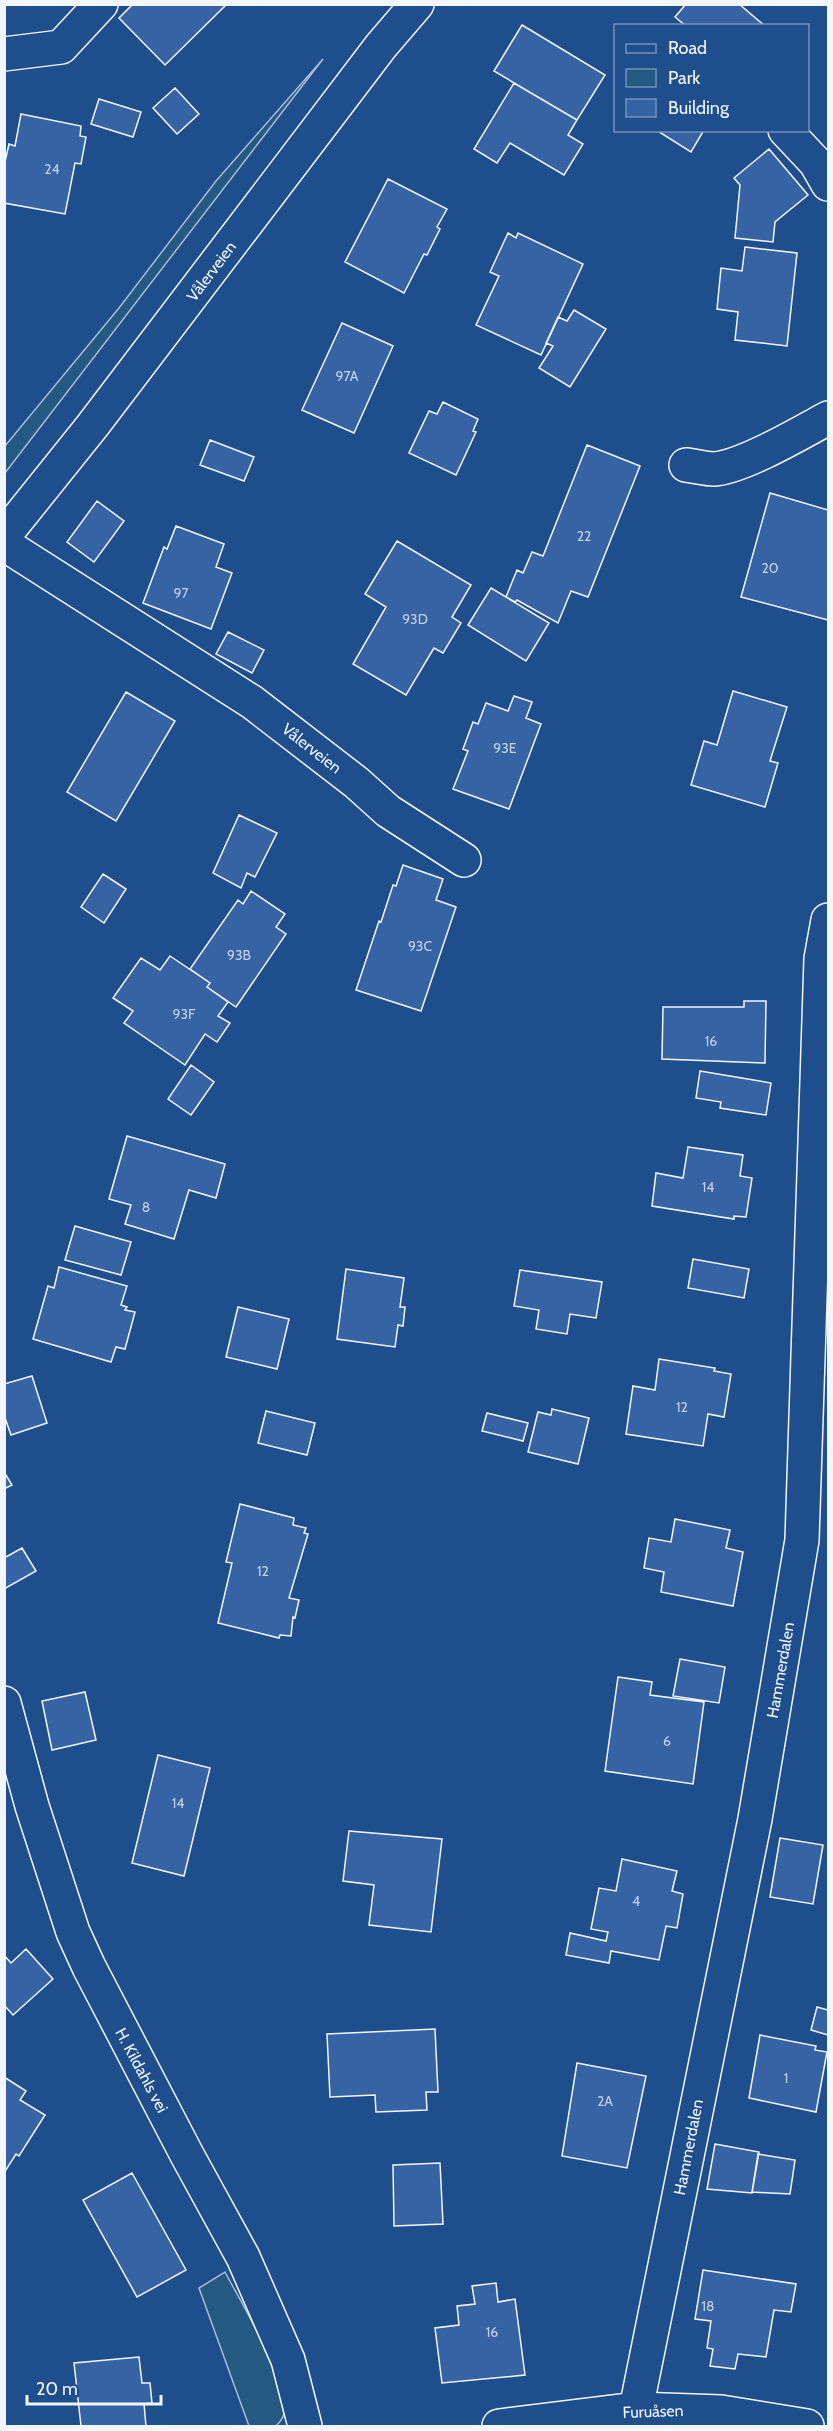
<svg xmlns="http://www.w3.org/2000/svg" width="833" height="2431" font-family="Cabin,sans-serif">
<rect width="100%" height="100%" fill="#1f4e8c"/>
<path fill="#245a82" stroke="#a8bbd7" stroke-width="1.5" d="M323 59 5 473V446L119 308 216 181Z
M225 2272C239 2299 293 2388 284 2414 283 2418 279 2423 276 2426H249L199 2288Z"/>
<path fill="#3563a3" stroke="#f2f6ff" stroke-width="1.5" d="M133 4H227L165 65 119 18Z
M686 4H739L765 26H686L675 17Z
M522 25 605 75 577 120 494 71Z
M514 83 577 120 568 135 583 144 564 175 510 143 497 163 474 149Z
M175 88 199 114 177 134 153 108Z
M99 99 141 112 133 137 91 124Z
M21 114 81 126 80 136 86 137 81 164 75 163 65 214 4 203V166L9 144 15 146Z
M656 130H704L691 152Z
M769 149 808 195 775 222 773 242 735 238 740 185 734 178Z
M388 179 447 209 437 227 440 229 427 255 424 254 404 293 345 262Z
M508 233 516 238 518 233 583 264 541 355 476 325 499 276 490 272Z
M745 247 797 253 787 346 735 340 738 312 717 309 721 268 742 271Z
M574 310 606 329 570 387 539 368 553 346 546 343 558 317 567 321Z
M342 323 393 346 354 433 302 410Z
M443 402 478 419 473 431 476 432 456 475 409 453 429 411 437 414Z
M210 440 254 457 244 481 200 465Z
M587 445 640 466 588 597 571 591 558 623 517 600 515 602 506 597 517 570 523 573 532 552 543 556Z
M770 493 828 510V620L741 597Z
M97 501 124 521 94 562 67 542Z
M176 526 224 544 216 567 232 573 211 629 143 603 164 547 167 549Z
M397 541 471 585 452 617 461 623 443 653 434 648 406 695 353 664 386 607 365 594Z
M491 588 549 623 526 661 468 625Z
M228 632 264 650 252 673 216 654Z
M733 691 787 707 770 761 778 763 765 807 691 785 704 741 717 745Z
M126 692 175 721 116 821 67 792Z
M514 696 532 702 526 718 541 724 509 809 453 789 468 751 463 749 473 722 478 724 486 703 508 711Z
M239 815 277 833 255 877 247 873 241 888 213 873Z
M403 865 443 879 436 900 456 907 421 1011 356 990 379 921 381 922 393 885 396 886Z
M103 874 126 889 104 923 81 907Z
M251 891 285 914 276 927 286 934 236 1007 207 987 210 983 190 969 238 900 243 904Z
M170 956 210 983 207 987 228 1002 218 1016 230 1023 217 1042 205 1034 185 1065 124 1023 133 1011 113 998 141 958 160 970Z
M744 1001H766L765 1063 662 1059 663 1007H744Z
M191 1065 214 1082 191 1115 168 1099Z
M700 1071 771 1083 766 1115 720 1108 721 1102 696 1098Z
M127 1136 225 1164 216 1198 189 1190 174 1239 125 1224 131 1205 109 1199Z
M688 1147 743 1155 740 1176 752 1178 746 1217 734 1216V1219L652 1206 656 1173 683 1178Z
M75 1226 131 1242 121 1275 65 1260Z
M693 1259 749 1269 744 1298 688 1288Z
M59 1267 127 1286 121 1305 127 1307 125 1310 135 1312 125 1349 116 1347 111 1362 33 1339 48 1286 54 1288Z
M346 1269 404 1278 400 1307H405L403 1326 398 1325 395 1347 337 1339Z
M520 1270 602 1282 596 1318 570 1314 567 1334 536 1329 539 1310 514 1306Z
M238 1307 289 1319 277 1369 226 1357Z
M659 1359 715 1368 714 1371 731 1374 724 1417 708 1414 703 1446 626 1434 633 1386 655 1390Z
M32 1376 47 1423 11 1435 4 1415V1384Z
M552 1409 589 1418 578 1464 528 1452 538 1412 551 1415Z
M266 1411 315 1423 307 1455 258 1443Z
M487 1413 528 1423 523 1441 482 1431Z
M4 1472 12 1485 4 1489Z
M240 1504 294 1518 293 1525 306 1528 304 1533 308 1534 289 1598 299 1600 295 1618 293 1617 291 1636 280 1635 279 1638 218 1623 232 1563 226 1562Z
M675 1519 730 1530 726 1548 743 1552 733 1606 661 1592 664 1572 644 1568 649 1538 671 1542Z
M22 1548 36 1571 4 1589V1558Z
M680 1659 725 1667 719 1703 673 1696Z
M618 1677 652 1682 650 1695 704 1702 693 1784 605 1771Z
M85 1692 96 1740 52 1750 42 1701Z
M158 1755 210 1768 184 1876 132 1863Z
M349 1831 442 1839 431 1932 369 1925 374 1885 343 1881Z
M780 1838 823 1845 813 1904 770 1897Z
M622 1859 677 1871 672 1891 683 1894 677 1928 666 1926 659 1960 611 1951 609 1963 566 1955 570 1933 606 1941 608 1932 591 1929 599 1888 616 1891Z
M26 1949 53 1979 13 2015 4 2005V1955L11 1963Z
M817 2007 828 2010V2035L811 2030Z
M435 2029 438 2092H426L427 2110 376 2112 375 2095 330 2097 327 2034Z
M760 2035 816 2046 815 2050 827 2052 816 2112 749 2098Z
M577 2063 646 2076 627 2168 562 2156Z
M4 2077 26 2091 20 2100 45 2115 19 2156 16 2154 4 2173Z
M715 2144 759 2152 752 2193 707 2189Z
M758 2154 795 2160 790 2194 752 2192Z
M440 2163 443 2224 394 2226 393 2165Z
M132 2173 186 2270 137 2297 83 2200Z
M703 2270 796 2284 791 2312 774 2310 766 2357 738 2354 735 2369 710 2366 713 2349 707 2348 711 2321 695 2319Z
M496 2283 498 2302 515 2299 525 2375 442 2383 435 2328 459 2325 457 2306 475 2304 472 2286Z
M139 2357 142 2383H150L152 2403 144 2404 146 2426H81L74 2363Z"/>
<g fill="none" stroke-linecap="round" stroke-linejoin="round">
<g stroke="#f2f6ff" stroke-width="36">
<path id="minor" d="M4 54 61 47 101 4
M785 130 816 163 828 184
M686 465C695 466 705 469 714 469 743 467 802 432 828 418
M4 544 252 702 357 783 388 811 464 860
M4 1703 32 1806 73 1932 89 1967 187 2155 243 2257 288 2360 305 2426
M636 2409 755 1819 802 1540 821 959 828 920
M499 2426 636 2409 721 2412 807 2426"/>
</g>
<g stroke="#f2f6ff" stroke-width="36">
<path id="tertiary" d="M4 536 93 425 381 46 417 4"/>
</g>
<use href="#minor" stroke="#1f4e8c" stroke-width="33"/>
<use href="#tertiary" stroke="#1f4e8c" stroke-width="33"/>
</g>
<g text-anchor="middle" stroke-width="4.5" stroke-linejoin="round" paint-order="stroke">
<g font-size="14" fill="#c3d1e8">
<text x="52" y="174">24</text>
<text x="347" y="381">97A</text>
<text x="584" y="541">22</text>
<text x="770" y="573">20</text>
<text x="181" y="598">97</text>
<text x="415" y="624">93D</text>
<text x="505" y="753">93E</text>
<text x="420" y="951">93C</text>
<text x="239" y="960">93B</text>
<text x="184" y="1019">93F</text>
<text x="711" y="1046">16</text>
<text x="708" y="1192">14</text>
<text x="146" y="1212">8</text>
<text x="682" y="1412">12</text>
<text x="263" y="1576">12</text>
<text x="667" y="1746">6</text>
<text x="178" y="1808">14</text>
<text x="636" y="1906">4</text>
<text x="786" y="2083">1</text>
<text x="605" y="2106">2A</text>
<text x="708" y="2311">18</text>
<text x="492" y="2337">16</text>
</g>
<g font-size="16" fill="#f2f6ff" stroke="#1f4e8c">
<text transform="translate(211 271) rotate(-53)" y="6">Vålerveien</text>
<text transform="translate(312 748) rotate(38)" y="6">Vålerveien</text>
<text transform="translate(780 1670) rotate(-80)" y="6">Hammerdalen</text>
<text transform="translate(142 2070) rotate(62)" y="6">H. Kildahls vei</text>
<text transform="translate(688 2147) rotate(-79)" y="6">Hammerdalen</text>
<text transform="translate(653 2411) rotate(-2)" y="6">Furuåsen</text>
</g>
</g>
<rect width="833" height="2431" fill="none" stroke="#f2f6ff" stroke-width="12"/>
<rect x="614" y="24" width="195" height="108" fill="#1f4e8c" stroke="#7391ba" stroke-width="1.5"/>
<rect x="626" y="44" width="30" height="9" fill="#1f4e8c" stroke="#7391ba" stroke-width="1.5"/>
<text x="668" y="54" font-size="18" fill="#f2f6ff">Road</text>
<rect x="626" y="69" width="30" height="18" fill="#245a82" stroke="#7391ba" stroke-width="1.5"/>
<text x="668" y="84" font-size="18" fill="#f2f6ff">Park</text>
<rect x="626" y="99" width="30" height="18" fill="#3563a3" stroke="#7391ba" stroke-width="1.5"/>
<text x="668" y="114" font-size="18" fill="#f2f6ff">Building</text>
<path d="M27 2395v9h134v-9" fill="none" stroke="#f2f6ff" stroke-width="3"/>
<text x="36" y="2395" font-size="18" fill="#f2f6ff" stroke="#1f4e8c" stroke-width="4.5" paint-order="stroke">20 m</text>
</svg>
